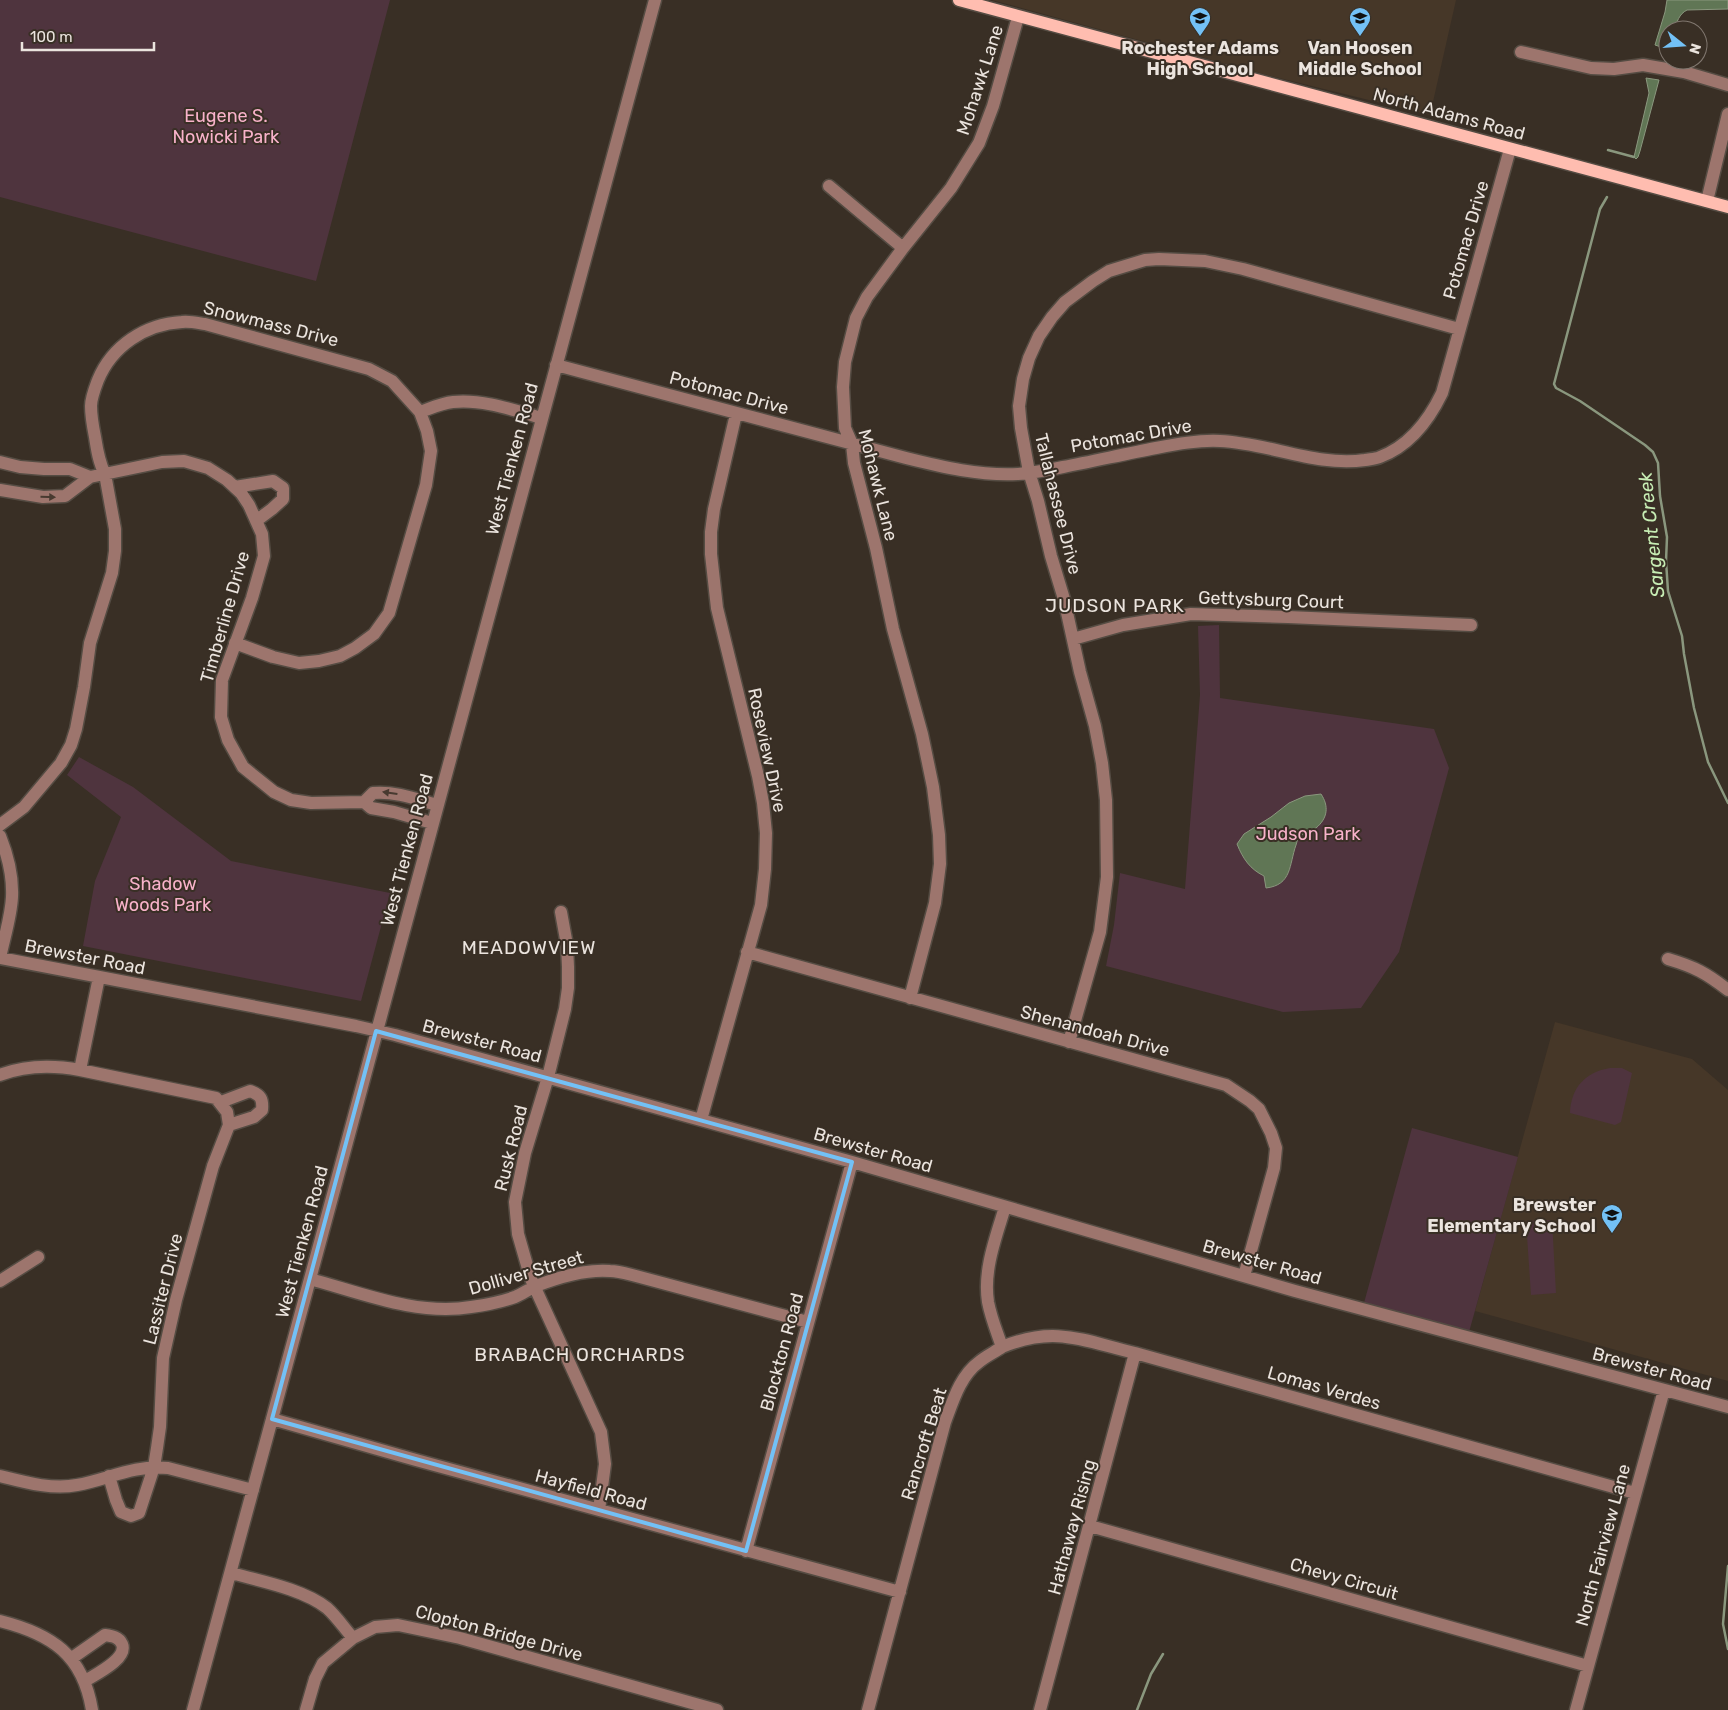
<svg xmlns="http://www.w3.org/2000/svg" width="1728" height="1710" font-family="Rubik,sans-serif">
<rect width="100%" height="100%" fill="#392f25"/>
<path fill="#463728" d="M992 0H1456L1430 115 1263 74Z
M1555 1022 1692 1059 1728 1090V1381L1475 1311Z"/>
<path fill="#4f343e" d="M0 0H390L316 281 0 197Z
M1219 625 1220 698 1434 729 1449 768 1399 952 1361 1008 1283 1012 1106 966 1114 925 1120 873 1185 889 1200 695 1198 626Z
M79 757 133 787 231 861 390 893 361 1001 83 946 95 881 121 817 67 775Z
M1610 1068H1622L1632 1073 1621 1122 1615 1125 1570 1113C1571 1088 1585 1072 1610 1068Z
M1412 1128 1518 1157 1469 1332 1364 1303Z
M1552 1220 1556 1293 1531 1295 1526 1221Z"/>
<path fill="#607655" stroke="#8a977e" d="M1667 0H1728V9L1687 10C1679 14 1677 22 1674 30H1668L1667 49 1655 45 1665 12Z
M1646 78 1659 80 1640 151 1638 157 1636 159 1634 157 1649 93Z
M1321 794C1329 806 1328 818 1316 828 1311 831 1302 833 1299 838 1297 840 1297 842 1296 845 1289 865 1292 885 1266 888L1264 876C1250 869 1243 859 1237 844L1244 834 1271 817 1289 803 1305 796Z"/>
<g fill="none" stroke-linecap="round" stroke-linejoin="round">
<path stroke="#8a977e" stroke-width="2.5" d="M1608 150 1634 157
M1607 197 1600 209 1554 384 1556 388 1580 401 1645 445 1653 452 1658 463 1660 496 1667 537 1666 561 1668 591 1682 636 1684 654 1694 708 1708 762 1728 803
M1728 1566 1723 1624 1728 1649
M1137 1710 1151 1674 1163 1654"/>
<g stroke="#554c43" stroke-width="15">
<path id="minor" d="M1521 52 1591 68 1614 69 1643 65 1684 72 1728 85
M829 186 903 248
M1707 201 1728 114
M556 365 906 458C942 467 980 476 1018 474 1033 473 1048 470 1063 467 1094 461 1125 454 1156 448 1177 444 1198 440 1220 441 1269 443 1316 467 1365 460 1370 459 1376 459 1380 457 1409 446 1429 420 1442 393L1510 149
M420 412C431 408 442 403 453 402 483 399 513 410 542 418
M0 462 20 467 44 469H70L90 477
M235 487 273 481 283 488V499L272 509 256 521
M0 490 43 497 65 496 90 477 162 462 184 461 208 468 227 480 241 493 249 505 262 534 264 556 252 598 222 680 221 717 228 740 243 767 274 792 291 800 311 803 364 802
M1073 639 1123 625 1191 614 1288 617 1471 625
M432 823 394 812 371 808 364 802 373 793C395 791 416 799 437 805
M0 825 24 807 61 763 71 745 76 729 84 687 90 643 112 573 115 551V529L105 474C99 463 97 450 95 437 93 427 91 416 91 406 91 398 95 388 98 380 112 346 145 324 182 322 189 321 198 323 205 324L369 369 392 381 420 412 427 431 431 451 426 485 389 613 374 634 355 648 340 656 319 661 299 663 273 657 235 643
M0 836C8 856 13 875 12 897 11 917 4 938 0 958
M561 912 567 945 568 967V988L565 1009 548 1077 525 1153 515 1202 518 1234 531 1279 601 1432 605 1464 599 1510
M747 952 1226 1085 1250 1101 1259 1109 1271 1133 1276 1148 1274 1168 1244 1276
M0 958 356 1026 395 1035 852 1162 1295 1291 1728 1407
M1668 959C1695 967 1706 973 1728 990
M910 998 935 903 940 864 939 835 933 787 922 734 893 629 876 548 854 463 852 444 845 428 843 387 845 362 856 318 867 297 903 248 951 188 979 143 993 106 1018 17
M1069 1042 1100 932 1107 877 1106 800 1102 763 1095 726 1080 672 1064 599 1051 556 1038 501 1029 472 1021 428 1019 406 1023 379 1029 358 1039 336 1052 317 1065 302 1093 281 1109 271 1145 260 1159 259 1205 261 1243 269 1459 329
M80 1070 216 1098 227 1112 229 1125 213 1166 176 1300 163 1358 160 1427 157 1448 154 1467 139 1513 131 1516 121 1512 116 1500 109 1476
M0 1075C26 1065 53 1065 80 1070L99 977
M221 1102 250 1091C261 1095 263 1099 262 1110L254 1117 229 1125
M701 1120 761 905 765 869 766 833 763 803 758 776 717 608 711 554V532L714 509 736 414
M310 1279C362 1293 417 1316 471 1307 486 1305 501 1302 515 1297 522 1294 529 1289 536 1286 559 1277 585 1269 610 1271 619 1271 628 1274 636 1276L808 1322
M0 1281 38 1257
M1002 1347C1055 1325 1084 1341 1135 1353L1635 1493
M272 1419 416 1460 900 1592
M0 1476C24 1482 52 1490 77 1485 110 1479 131 1465 168 1468L253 1490
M1090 1526 1588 1666
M746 1551 852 1162
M231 1573C260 1581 303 1589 327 1608 337 1617 344 1628 353 1638
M0 1621C52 1634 83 1655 92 1710
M72 1658 105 1635C112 1636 119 1637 122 1644 128 1659 96 1674 85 1681
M193 1710 329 1209 655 0
M306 1710 315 1679 323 1663 353 1638 375 1627 398 1625 460 1638 717 1710
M868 1710 945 1422C953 1401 960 1376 979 1362 986 1356 995 1352 1002 1347 997 1332 991 1318 988 1302 983 1270 996 1237 1005 1207
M1040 1710 1135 1353
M1576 1710 1664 1390"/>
</g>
<g stroke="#554c43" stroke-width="15">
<path id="major" d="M959 0 1728 207"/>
</g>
<use href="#minor" stroke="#9d756d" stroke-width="12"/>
<use href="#major" stroke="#ffbdb0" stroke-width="12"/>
</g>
<defs><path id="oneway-solid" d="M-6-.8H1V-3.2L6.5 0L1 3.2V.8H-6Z" transform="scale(1.25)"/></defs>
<g fill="#483a30">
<use href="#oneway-solid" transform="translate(48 497) rotate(1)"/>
<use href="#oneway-solid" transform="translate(390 793) rotate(-172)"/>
</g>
<path fill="none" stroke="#73c1f6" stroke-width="4" stroke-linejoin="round" d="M376 1031 852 1162 746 1551 272 1419Z"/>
<defs>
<g id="school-pin" transform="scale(1.125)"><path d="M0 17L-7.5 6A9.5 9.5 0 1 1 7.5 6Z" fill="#73c1f6" stroke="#392f25"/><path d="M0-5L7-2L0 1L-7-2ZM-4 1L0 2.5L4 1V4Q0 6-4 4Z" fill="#111"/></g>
</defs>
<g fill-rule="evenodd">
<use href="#school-pin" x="1200" y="18"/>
<use href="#school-pin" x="1360" y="18"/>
<use href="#school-pin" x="1612" y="1215"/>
</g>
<g text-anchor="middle" stroke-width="4" stroke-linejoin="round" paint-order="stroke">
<g font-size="18" font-weight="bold" fill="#ebe4de" stroke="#392f25">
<text x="1200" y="54">Rochester Adams<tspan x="1200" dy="21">High School</tspan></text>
<text x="1360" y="54">Van Hoosen<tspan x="1360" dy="21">Middle School</tspan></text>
<text x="1596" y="1211" text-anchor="end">Brewster<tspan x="1596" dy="21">Elementary School</tspan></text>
</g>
<g font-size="18" fill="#ebe4de" stroke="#392f25">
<text transform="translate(980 80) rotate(-72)" y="6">Mohawk Lane</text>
<text transform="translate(1449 114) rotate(15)" y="6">North Adams Road</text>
<text transform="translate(1466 240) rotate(-74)" y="6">Potomac Drive</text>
<text transform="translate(271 324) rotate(14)" y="6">Snowmass Drive</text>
<text transform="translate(729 393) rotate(15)" y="6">Potomac Drive</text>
<text transform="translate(1131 436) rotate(-10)" y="6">Potomac Drive</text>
<text transform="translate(512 459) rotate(-75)" y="6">West Tienken Road</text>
<text transform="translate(878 485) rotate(76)" y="6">Mohawk Lane</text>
<text transform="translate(1058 504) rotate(76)" y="6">Tallahassee Drive</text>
<text transform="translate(1271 600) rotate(2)" y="6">Gettysburg Court</text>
<text transform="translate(225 617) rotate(-74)" y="6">Timberline Drive</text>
<text transform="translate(767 750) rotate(78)" y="6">Roseview Drive</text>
<text transform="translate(407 850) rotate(-75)" y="6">West Tienken Road</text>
<text transform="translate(85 957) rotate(11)" y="6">Brewster Road</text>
<text transform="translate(1095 1031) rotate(15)" y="6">Shenandoah Drive</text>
<text transform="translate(482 1041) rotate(15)" y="6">Brewster Road</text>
<text transform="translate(511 1148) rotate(-76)" y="6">Rusk Road</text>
<text transform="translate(873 1150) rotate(16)" y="6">Brewster Road</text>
<text transform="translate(302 1242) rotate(-75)" y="6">West Tienken Road</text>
<text transform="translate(1262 1262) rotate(16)" y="6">Brewster Road</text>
<text transform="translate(526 1273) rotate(-16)" y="6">Dolliver Street</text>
<text transform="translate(163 1289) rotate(-76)" y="6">Lassiter Drive</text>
<text transform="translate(782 1352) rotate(-75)" y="6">Blockton Road</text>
<text transform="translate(1652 1369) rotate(15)" y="6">Brewster Road</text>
<text transform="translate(1324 1388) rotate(16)" y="6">Lomas Verdes</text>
<text transform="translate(924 1444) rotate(-73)" y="6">Rancroft Beat</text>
<text transform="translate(591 1490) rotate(15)" y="6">Hayfield Road</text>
<text transform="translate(1072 1527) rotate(-75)" y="6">Hathaway Rising</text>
<text transform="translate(1603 1545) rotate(-75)" y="6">North Fairview Lane</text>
<text transform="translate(1344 1579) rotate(16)" y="6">Chevy Circuit</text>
<text transform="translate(499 1633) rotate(15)" y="6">Clopton Bridge Drive</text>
</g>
<g font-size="18" fill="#f8b2ca" stroke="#392f25">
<text x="226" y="122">Eugene S.<tspan x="226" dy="21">Nowicki Park</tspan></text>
<text x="1308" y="840">Judson Park</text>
<text x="163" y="890">Shadow<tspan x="163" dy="21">Woods Park</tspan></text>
</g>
<g font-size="19" font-style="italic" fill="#c7edb4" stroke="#392f25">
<text transform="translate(1651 535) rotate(-96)" y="7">Sargent Creek</text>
</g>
<g font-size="19" letter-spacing="1" fill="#ebe4de" stroke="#392f25">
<text x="1115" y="612">JUDSON PARK</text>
<text x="529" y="954">MEADOWVIEW</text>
<text x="580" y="1361">BRABACH ORCHARDS</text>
</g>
</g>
<g transform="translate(1683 45) rotate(107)"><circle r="24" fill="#392f25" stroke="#80776f"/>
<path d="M0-4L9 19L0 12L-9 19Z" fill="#73c1f6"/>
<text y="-8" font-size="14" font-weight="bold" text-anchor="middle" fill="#ebe4de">N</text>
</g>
<path d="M22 42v8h132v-8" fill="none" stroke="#ebe4de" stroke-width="2.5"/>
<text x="30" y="42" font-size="15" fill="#ebe4de" stroke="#392f25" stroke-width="4" paint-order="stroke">100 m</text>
</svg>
